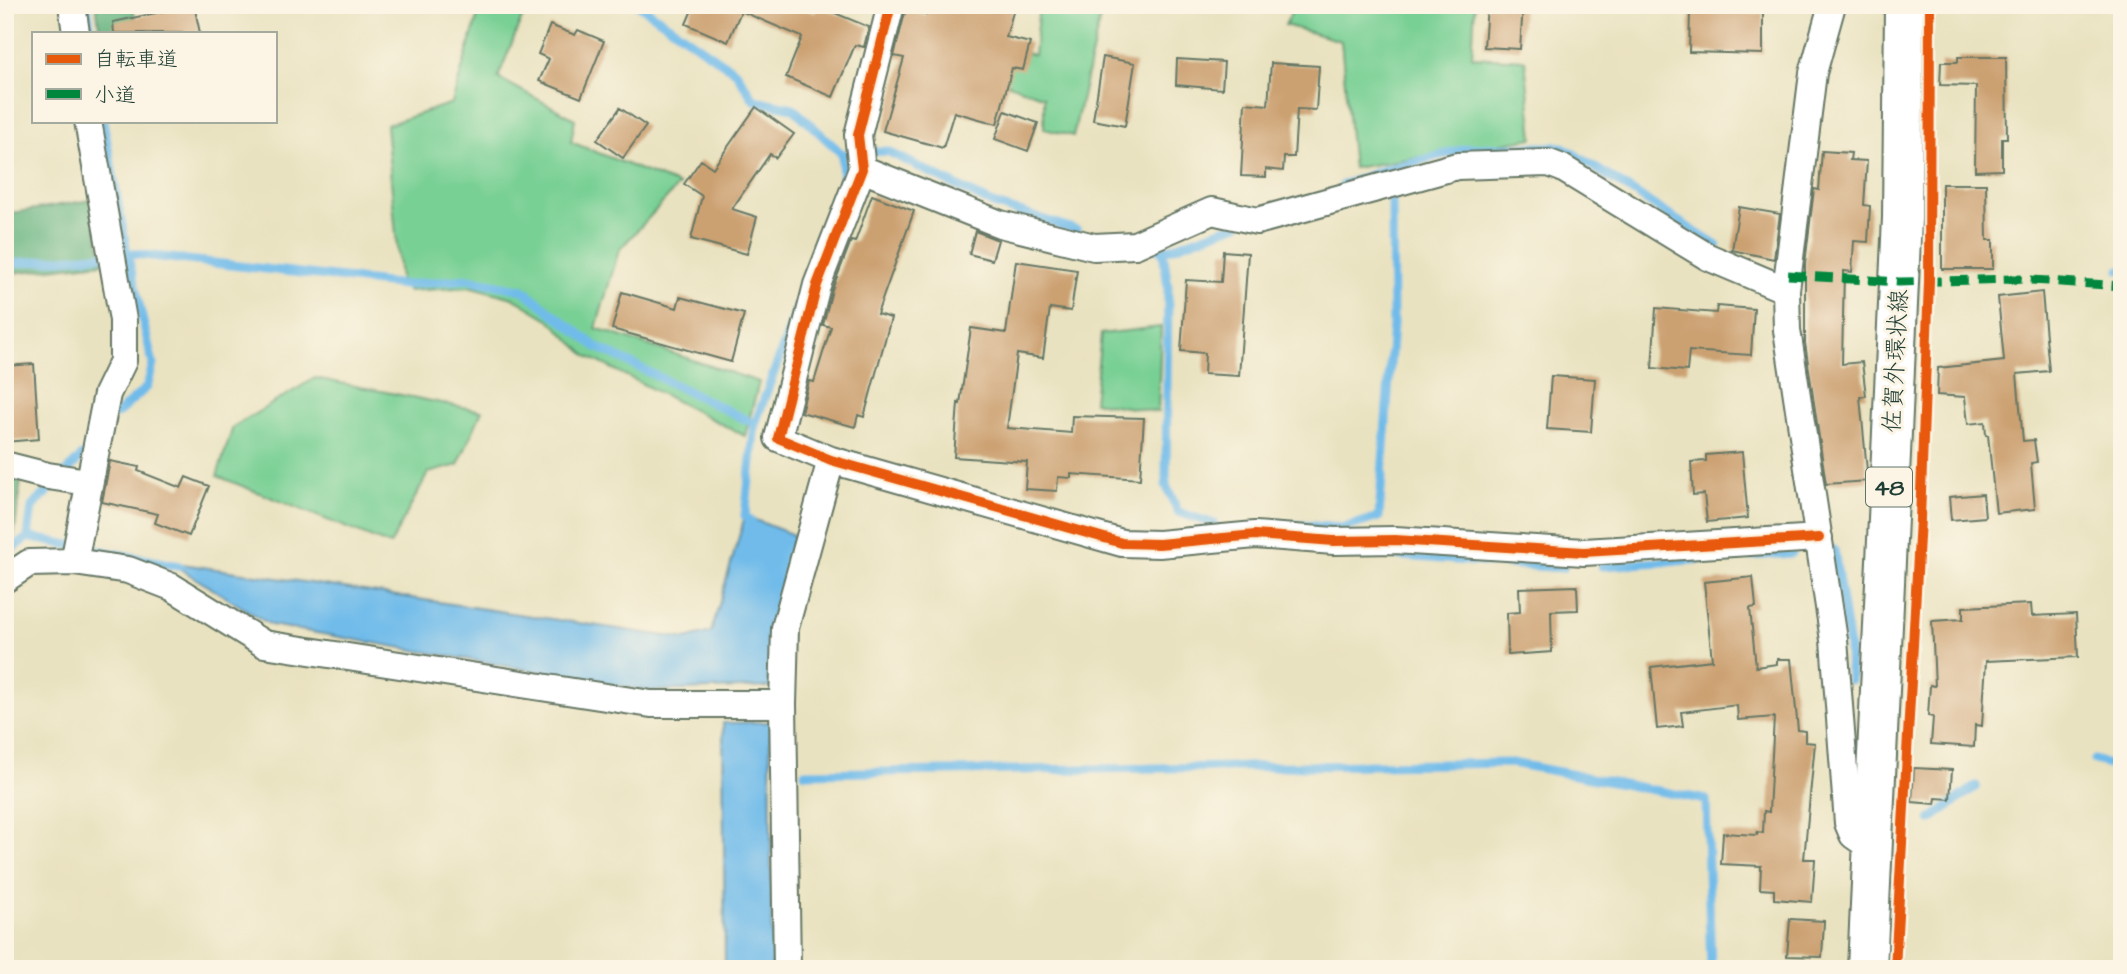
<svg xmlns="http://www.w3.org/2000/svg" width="2127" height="974" font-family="'Architects Daughter','Klee One',sans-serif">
<rect width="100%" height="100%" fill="#fcf5e5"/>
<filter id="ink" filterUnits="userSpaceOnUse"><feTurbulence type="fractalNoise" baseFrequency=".0143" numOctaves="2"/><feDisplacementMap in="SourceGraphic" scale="14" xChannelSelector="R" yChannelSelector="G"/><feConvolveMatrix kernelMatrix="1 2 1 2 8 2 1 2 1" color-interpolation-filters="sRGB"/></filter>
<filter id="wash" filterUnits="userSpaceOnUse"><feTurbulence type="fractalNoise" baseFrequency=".00686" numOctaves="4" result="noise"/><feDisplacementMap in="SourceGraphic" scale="28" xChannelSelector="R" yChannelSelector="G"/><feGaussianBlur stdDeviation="1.57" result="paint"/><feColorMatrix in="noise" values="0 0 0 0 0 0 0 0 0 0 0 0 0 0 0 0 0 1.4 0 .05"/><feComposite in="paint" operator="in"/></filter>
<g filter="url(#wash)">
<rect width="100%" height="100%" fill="#e9e2c0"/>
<path fill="#79d095" stroke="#4c8664" stroke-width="2" d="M481 5H527L498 78 575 119 571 142 679 185 619 250 596 328 759 382 745 436 587 356 548 319 513 298 472 287 408 291 400 280 386 125 452 103Z
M1039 5H1103L1073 136 1044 129V97L961 66 971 38 1034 55Z
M1295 5H1475L1472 57 1525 60 1533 138 1353 168 1341 41 1285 25Z
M1161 327 1158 412 1094 402 1101 334Z
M315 378 482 411 458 465 428 473 390 545 217 476 233 427Z"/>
<path fill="#62b27e" stroke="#407859" stroke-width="2" d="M96 5H133L137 33H100Z
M91 200 103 263 5 274V214Z
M5 475 21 481 14 537 5 543Z"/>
<path fill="#70bbea" stroke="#487c8f" stroke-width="2" d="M745 516 794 535 771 626V687L649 691 271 625 169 562 686 639 711 632Z
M770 722 772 969H725L723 723Z"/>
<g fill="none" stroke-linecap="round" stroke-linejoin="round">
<path stroke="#70bbea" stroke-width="9" d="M87 5 91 33
M639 5 736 72 754 100 793 108 842 154H845
M103 121 127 253 153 364 147 387 117 414
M862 152 887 151 993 204 1077 230
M1343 185 1386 169 1469 148 1563 147 1717 246
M841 190 843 183 842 154
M1150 245 1163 251 1238 224
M1163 251 1168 287 1166 485 1178 512 1214 524
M5 264 127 253 404 285 468 279 523 290 595 346 755 424
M2120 270H2122
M753 524 745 516 755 424 801 298
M1280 524 1344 528 1379 517 1393 324 1392 201
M28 537 32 507 82 456
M1834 550 1849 647 1850 680
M5 554 28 537 179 566
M1389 555 1563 568
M1602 566 1792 553
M2094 760 2122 768
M805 773 1512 763 1706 800 1711 969
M1931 819 1976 786"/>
</g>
<g id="blocks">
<path fill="#cca172" d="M194 5 200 33H114L113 22Z
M694 5H796L815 13 818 6 869 27 864 47 855 45 833 97 786 77 802 37 741 11 728 42 686 24Z
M928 5H1015L1006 37 1030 43 1023 70 1012 68 997 124 954 112 943 148 883 131 904 58 894 56 906 9 926 15Z
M1487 5H1523L1520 49 1484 47Z
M1690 11 1763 13V54L1689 52Z
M550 25 575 35 578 30 604 41 581 98 539 81 549 59 538 54Z
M1103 57 1135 63 1125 126 1093 120Z
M1958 57H2006L2007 138H2002V170L1975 171 1976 86 1940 85 1941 62H1958Z
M1177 59 1224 62 1222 89 1176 85Z
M1271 63 1319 66 1316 110 1297 109 1294 157H1284L1283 171 1266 169V177L1241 176 1245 103 1268 105Z
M756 107 794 134 776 158 770 154 732 209 757 217 747 254 691 239 702 196 684 184 701 160 713 168Z
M620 108 646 126 623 158 597 140Z
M1005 111 1038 123 1028 151 995 139Z
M1822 151 1851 153 1850 160 1867 161 1864 205 1870 206 1868 242 1854 241 1852 272 1844 271 1842 364 1862 362 1866 396 1860 397 1868 481 1826 484 1805 343V264L1814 189 1819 190Z
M1942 184H1986L1987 240H1993V269H1942Z
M872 195 914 211 877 314 891 318 864 417 858 415 855 427 801 412 809 381 814 382 831 327 823 325 832 290 851 241 855 242Z
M1739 207 1780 214 1774 259 1732 250Z
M975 231 998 240 992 260 969 254Z
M1223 251 1248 253 1239 376 1204 374 1205 353 1181 351 1186 280 1221 282Z
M1016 261 1077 270 1071 311 1050 308 1043 358 1017 354 1007 428 1071 433 1072 416 1144 418 1140 479 1071 474V478L1058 477 1057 491 1025 489 1027 462 954 457 958 403 960 404 971 328 1006 333Z
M622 292 677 308 680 297 744 314 731 362 612 329Z
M2042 292 2049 371 2017 374 2023 441 2034 440 2037 462 2031 463 2035 509 1996 513 1988 435H1986L1985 422 1968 424 1965 397 1937 395 1938 368 2004 361 1998 297Z
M1717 306 1754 309 1751 355 1689 351 1687 371 1652 368 1656 308 1716 313Z
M34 364 39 439 5 442V366Z
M1551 376 1595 379 1591 432 1547 429Z
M1742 452 1748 518 1707 522 1704 494 1693 495 1691 462 1706 461V455Z
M110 461 139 467 138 471 181 488 186 477 209 486 189 536 155 523 158 514 102 502Z
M1983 494 1985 517 1951 520 1949 497Z
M1753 577 1756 607 1750 608 1756 667 1777 664V659H1791L1798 730 1805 731V742L1815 743 1804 859H1815L1812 902 1774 899V890L1760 889 1761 866 1721 864 1723 833 1757 835V832L1763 833 1764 811 1769 812 1774 717 1738 720 1737 705 1681 712 1683 726 1657 729 1651 667 1712 660 1704 582Z
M1577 586 1578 610 1551 611 1552 652 1508 655 1507 613 1520 612 1519 588Z
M2031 604 2032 616 2076 614 2078 657 1986 661 1982 726 1975 725 1974 747 1931 744 1933 717 1928 716 1930 685 1935 686 1932 621 1963 619V607Z
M1914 768 1952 770 1950 799 1936 798 1935 804 1912 802Z
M1790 919 1824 921 1822 957 1787 956Z"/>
</g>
</g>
<g filter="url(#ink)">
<use href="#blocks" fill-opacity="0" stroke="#667765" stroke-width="2"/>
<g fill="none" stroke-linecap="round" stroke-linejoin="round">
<g stroke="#667765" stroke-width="30">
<path id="minor" d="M72 5 76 33
M891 5 858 135 862 169 817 285 778 438 831 460 1122 543 1159 544 1255 535 1334 541 1395 540 1584 552 1819 538
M1832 5 1813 73 1786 290 1787 330 1834 640 1848 823 1853 835 1873 849
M862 169 1000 224 1094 247 1135 245 1212 211 1257 221 1457 166 1549 163 1562 168 1708 257 1786 290
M5 465 48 476 88 482
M74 562 107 394 123 361V320L88 121
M5 579 29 563 74 562 128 570 172 587 264 644 651 704H783
M787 969 783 704 785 628 831 460"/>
</g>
<g stroke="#667765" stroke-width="42">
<path id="primary" d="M1867 969 1902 218 1904 5"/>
</g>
<use href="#minor" stroke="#fff" stroke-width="26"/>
<use href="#primary" stroke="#fff" stroke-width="38"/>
<path stroke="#00873e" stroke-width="9" stroke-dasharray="18 9" stroke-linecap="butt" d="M1788 275 1899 282 2017 279 2122 286"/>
<g stroke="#fcf5e5" stroke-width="15">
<path id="cycleway" d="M891 5 858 135 862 169 817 285 778 438 831 460 1122 543 1159 544 1255 535 1334 541 1395 540 1584 552 1819 538
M1895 969 1920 519 1929 281 1930 5"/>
</g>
<use href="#cycleway" stroke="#e8590c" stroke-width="10"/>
</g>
</g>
<g text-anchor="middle" stroke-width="6" stroke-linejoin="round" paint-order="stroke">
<rect fill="#fcf5e5" stroke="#617469" stroke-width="2" x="1866" y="467.5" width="46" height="39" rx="5"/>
<g font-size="23" font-weight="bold" fill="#1f3d34">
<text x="1889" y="495">48</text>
</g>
<g font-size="24" fill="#1f3d34" stroke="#fcf5e5">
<text transform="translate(1895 361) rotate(-87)" y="8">佐賀外環状線</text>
</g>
</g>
<rect width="2127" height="974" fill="none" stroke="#fcf5e5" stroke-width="28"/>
<rect x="32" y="32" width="245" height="91" fill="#fcf5e5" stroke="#a4ab9e" stroke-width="2"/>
<rect x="46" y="54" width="35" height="10" fill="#e8590c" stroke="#a4ab9e" stroke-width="2"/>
<text x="94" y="66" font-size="21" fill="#1f3d34">自転車道</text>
<rect x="46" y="89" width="35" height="10" fill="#00873e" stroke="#a4ab9e" stroke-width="2"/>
<text x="94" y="102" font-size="21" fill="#1f3d34">小道</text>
</svg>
